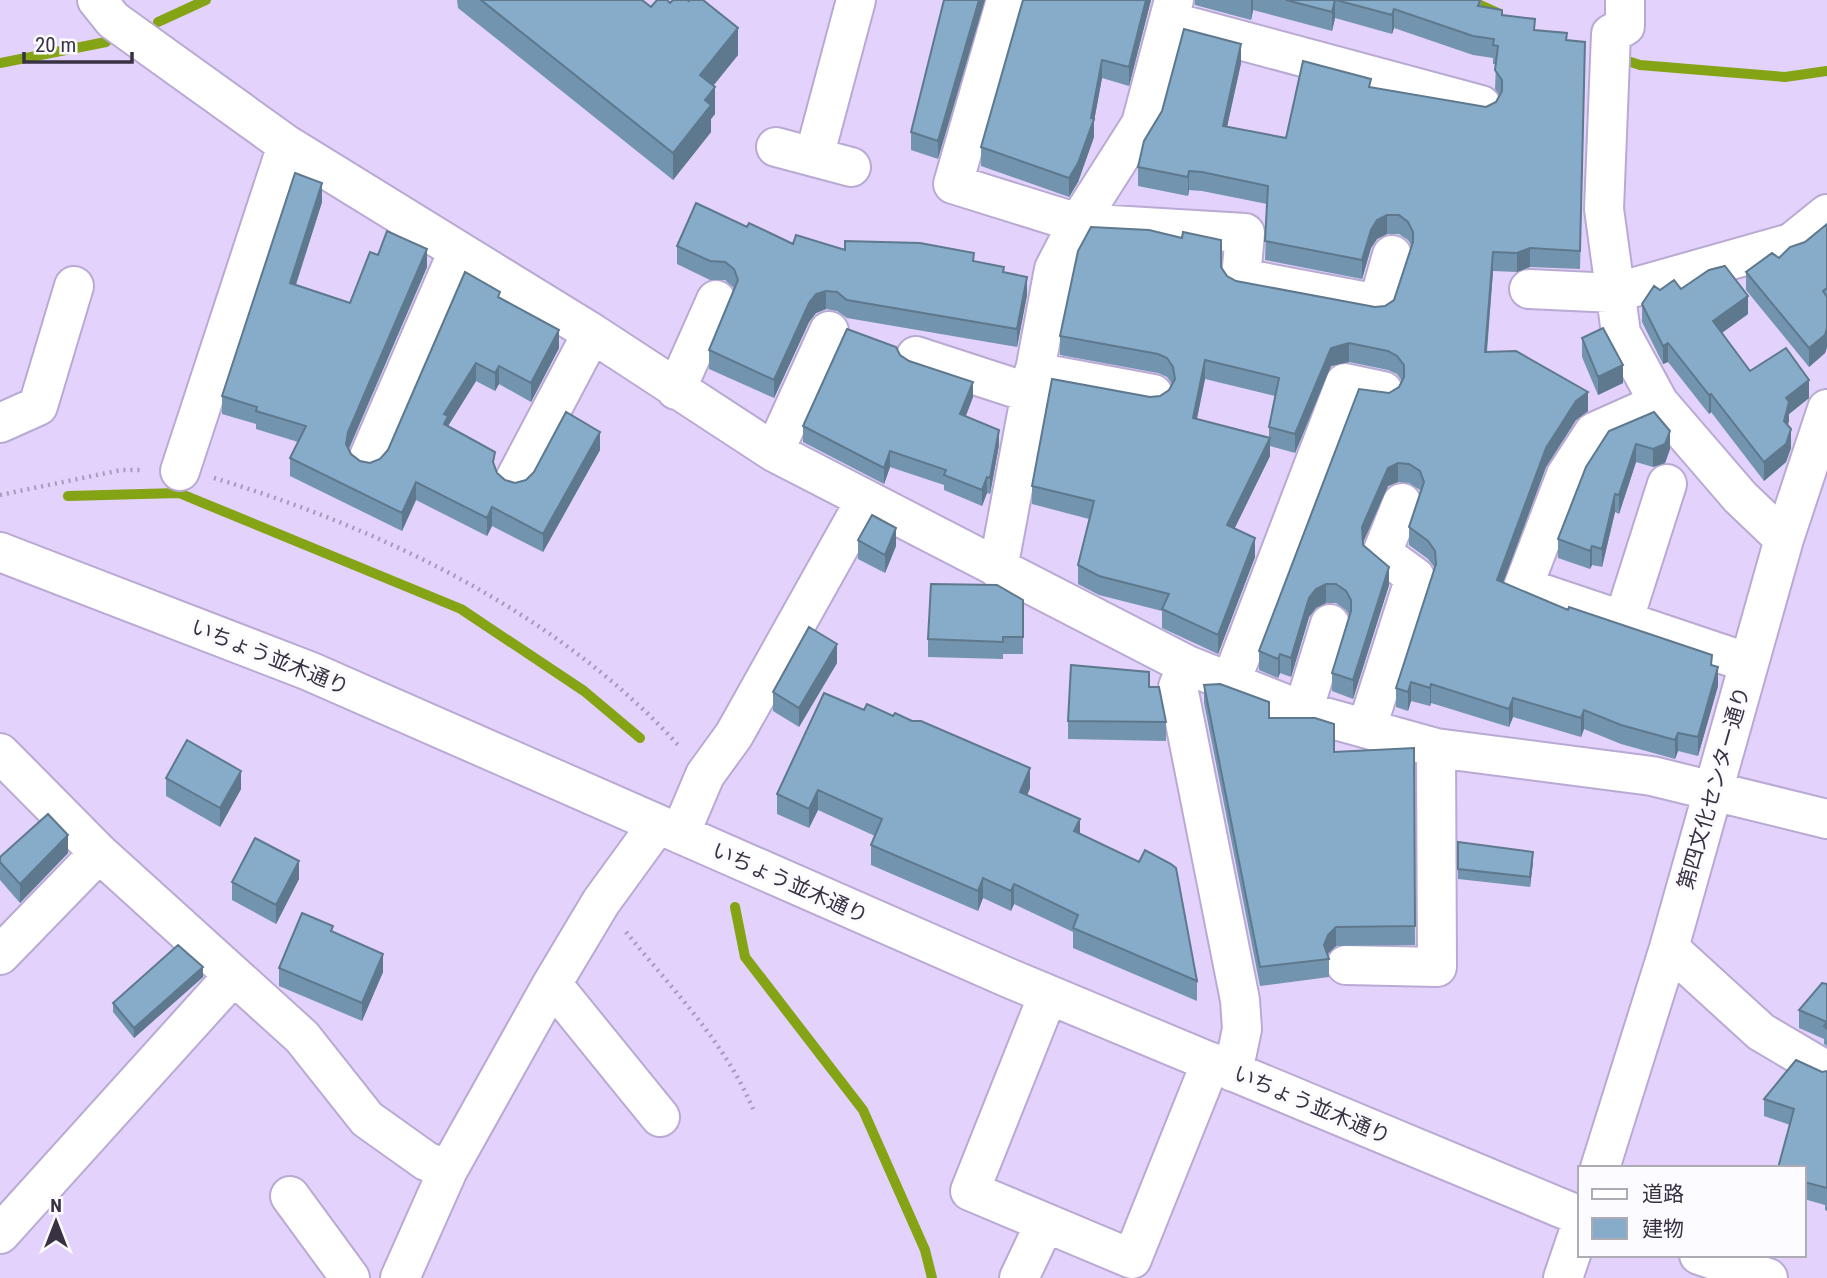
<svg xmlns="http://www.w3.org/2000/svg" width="1827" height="1278" font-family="'Roboto Condensed','Noto Sans JP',sans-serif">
<rect width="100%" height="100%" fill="#e2d2fc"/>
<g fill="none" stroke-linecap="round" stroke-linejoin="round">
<path stroke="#84a315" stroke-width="10" d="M1469 0 1498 13
M158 22 206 0
M1618 58 1640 65 1785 77 1827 71
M0 63 106 42
M68 496 179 493 461 609 584 691 640 738
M735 907 745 957 863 1110 925 1250 932 1278"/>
<g stroke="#b9aad3" stroke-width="42">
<path id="minor" d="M97 0 113 20 287 145 592 333 774 452 1187 665 1303 711 1436 748 1652 776 1827 819
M1006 0 953 184 1078 223 1245 233 1241 278 1378 304 1392 255
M1625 0V26L1611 34 1604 209 1621 333 1659 403 1740 497 1784 539
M1169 21 1481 105
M776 147 851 167
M814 157 856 0
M1529 289 1614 293 1791 243 1827 214
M916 356 1030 393
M1034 372 1153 394
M676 390 716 300
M1659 403 1594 432 1566 475 1523 587 1749 663
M0 423 38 406 74 286
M774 452 829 331
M368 459 458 251
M180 471 287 145
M515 479 592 333
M0 552 309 671 1011 979 1580 1216
M998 569 1054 269 1078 223 1141 124 1174 0
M1623 622 1667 484
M1187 665 1178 687 1240 1000 1242 1029 1233 1072
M1230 684 1345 383 1383 391
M1303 711 1330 624
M1367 727 1415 577 1382 553 1402 503
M0 753 99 853 302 1037 367 1119 426 1161 448 1170
M680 834 705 775 734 735 865 501
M1669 948 1761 1032 1822 1068
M0 955 99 853
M1346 965 1437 967 1436 748
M552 984 660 1117
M1048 995 970 1191 1132 1259 1211 1062
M1600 1168 1669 948 1784 539 1827 409
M290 1196 350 1278
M0 1234 233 976
M1699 1255 1768 1278
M400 1278 448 1170 552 984 601 902 657 825
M1019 1278 1045 1223
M1563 1278 1580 1228"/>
</g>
<path stroke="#a79abb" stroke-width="4.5" stroke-dasharray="2 5" stroke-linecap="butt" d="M214 478C385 530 558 613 680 747
M0 495 121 470H143
M626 932C671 988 725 1042 753 1109"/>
<use href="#minor" stroke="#fff" stroke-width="38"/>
</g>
<path fill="#7394ae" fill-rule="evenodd" d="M457 0H642L651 7 670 3 738 55 713 86 715 114 711 119V132L673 180 458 8Z
M944 0 938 159 911 150V132Z
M1023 0H1151L1129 86 1102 78 1094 121V137L1078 182 1069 197 981 166V147Z
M1195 0H1481V6L1535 30 1567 40 1585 61 1580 269 1530 267 1517 272 1493 271 1487 352 1588 411 1576 420 1546 467 1503 583 1568 610 1712 665 1718 686 1698 756 1678 751 1675 759 1621 744 1584 729 1581 737 1513 717 1509 727 1431 703 1430 706 1411 701 1408 711 1396 707V688L1435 568 1428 559 1409 545V527L1420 492V490L1409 483 1398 482 1388 486 1363 542V545L1389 585 1353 699 1332 691V673L1350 616 1346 610 1336 603H1326L1316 608 1309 617 1291 677 1280 673 1278 678 1259 670V651L1389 393 1399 387 1402 381 1397 374 1388 370 1349 362 1331 366 1295 453 1270 446V456L1234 529 1255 557 1218 654 1162 628V611L1099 595 1078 584V565L1089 519 1032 504V486L1150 397 1160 396 1169 390 1172 384 1167 377 1158 373 1060 355V336L1221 267 1227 276 1236 281 1375 307 1385 306 1394 300 1412 247 1408 240 1399 234H1387L1377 239 1371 248 1362 279 1265 260 1267 204 1202 191 1189 190 1188 196 1138 186V167L1241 63 1227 127 1286 138 1371 88 1486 107 1496 102 1500 96 1495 89 1496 64H1493V58L1473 55 1394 28 1392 34 1335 18 1332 31 1253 10 1251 20 1195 5ZM1205 379 1275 396 1269 427V437L1197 419Z
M322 202 296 285 350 303 378 255 427 267 349 449 351 454 360 461 370 463 380 459 500 298 559 348 531 402 499 384 495 391 476 381 448 426 495 468 497 473 505 480 515 483 526 480 600 450 543 552 492 526 487 536 416 500 402 531 290 476V458L298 442 256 429V424L222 414V396Z
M1827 224V347L1825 353 1809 367 1746 290V272L1779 258 1805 242Z
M747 227 793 244 974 261 1004 272 1027 295 1017 347 847 318 837 311 826 309 816 313 809 322 774 398 709 369V350L734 288 725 280H710L677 264V246Z
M1681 289 1748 314 1722 333 1750 371 1809 398 1789 414 1788 425 1791 448 1786 462 1764 481 1711 412 1709 414 1668 362 1663 364 1642 322V304L1660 290Z
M1582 338 1623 383 1598 395 1582 357Z
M900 355 973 397 966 416 999 445 990 494 987 493 982 506 944 490V485L890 467 884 484 803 442V426Z
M1609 431 1670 449 1665 463 1653 467 1636 462 1619 514 1615 512 1602 567 1592 565 1590 569 1558 558V539Z
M858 540 896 546 885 573 858 559Z
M1023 600V654H1003V659L928 657V639Z
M837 663 799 727 773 711V692Z
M1204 685 1334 752 1414 748 1415 945 1336 946 1327 955 1329 959V977L1260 986 1204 703Z
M824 693 1030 788 1027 796 1080 833 1197 981V1001L1073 948V932L1014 904 1011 911 983 898 978 911 871 865V845L875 836 818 810 809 828 777 814V794Z
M1068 721 1166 722V741L1068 739Z
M166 778 241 789 220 827 166 796Z
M1458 842 1533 862 1530 887 1458 879Z
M68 853 20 903 0 880V857Z
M299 879 276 924 232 900V882Z
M333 932 383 972 362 1021 279 986V968Z
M203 977 134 1038 113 1012V1003Z
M1827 984V1046L1824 1044V1039L1799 1028V1010Z
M1827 1071V1211L1825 1210V1205L1804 1199V1168L1790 1125 1764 1116V1099Z"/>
<path fill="#5e788d" d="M979 0H985L938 159V141Z
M1146 0H1151L1129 86V67Z
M1251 0H1253V10L1251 20Z
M1335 0V18L1332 31V12Z
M1394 9V28L1392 34V15Z
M738 28V55L700 102V75Z
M1241 44V63L1223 145V126Z
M1102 60V78L1094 121V137L1078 182 1069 197V178L1091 118Z
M715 87V114L711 119V132L673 180V153L705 100Z
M1189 171V190L1188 196V177Z
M322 183V202L290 302V283Z
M1387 215V234L1377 239 1371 248 1362 279V260L1371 230 1377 220Z
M1530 248V267L1517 272V253Z
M427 249V267L348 450 346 444 348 432Z
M1493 252V271L1485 371V352Z
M1027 277V295L1017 347V329Z
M826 291V309L816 313 809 322 774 398V380L809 303 816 294Z
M1748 296V314L1713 339V321Z
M1827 328V347L1825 353 1809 367V348Z
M559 330V348L531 402V383Z
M1349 343V362L1331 366 1295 453V434L1331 348Z
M1668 343V362L1663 364V346Z
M1205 360V379L1193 437V418Z
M476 363V381L448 426 444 443V414Z
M1623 365V383L1598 395V377Z
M499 366V384L495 391V373Z
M1809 380V398L1789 414V421L1784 439V421L1786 398Z
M973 382V397L960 430V414Z
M1588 392V411L1576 420 1546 467 1497 599V580L1546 448 1576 401Z
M1711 394V412L1709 414V395Z
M1791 429V448L1786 462 1764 481V462Z
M999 430V445L990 494V478Z
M1670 431V449L1665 463 1653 467V449Z
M600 432V450L543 552V534Z
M1270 438V456L1227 544V525Z
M1636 444V462L1619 514V495Z
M890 451V467L884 484V468Z
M1398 463V482L1388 486 1362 545V527L1388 468Z
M987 477V493L982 506V490Z
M416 482V500L402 531V513Z
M1615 494V512L1602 567V549Z
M492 507V526L487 536V518Z
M896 528V546L885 573V555Z
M1255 538V557L1218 654V635Z
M1592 546V565L1590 569V551Z
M1389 567V585L1353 699V680Z
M1326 584V603L1316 608 1309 617 1291 677V658L1309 598 1316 589Z
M837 644V663L799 727V708Z
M1280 654V673L1278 678V659Z
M1718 667V686L1698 756V737Z
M1411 682V701L1408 711V692Z
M1431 684V703L1430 706V688Z
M1513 698V717L1509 727V709Z
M1584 710V729L1581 737V718Z
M1678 733V751L1675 759V740Z
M1030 768V788L1020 812V792Z
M241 771V789L220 827V808Z
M818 790V810L809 828V809Z
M1080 819V839L1074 831Z
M68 835V853L20 903V884Z
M1533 852V862L1530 887V877Z
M299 861V879L276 924V905Z
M983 878V898L978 911V891Z
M1014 884V904L1011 911V891Z
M1336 927V946L1328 953 1326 959 1324 945 1328 935Z
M383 954V972L362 1021V1003Z
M203 967V977L134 1038V1028Z"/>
<path fill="#86acca" stroke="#5e788d" stroke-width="2" d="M481 0H642L651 7 657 0H667L670 3 673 0H687L689 1V0H703L738 28 700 75 715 87 705 100 711 105 673 153Z
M944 0H979L938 141 911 132Z
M1023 0H1146L1129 67 1102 60 1091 118 1094 119 1078 163 1069 178 981 147Z
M1286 0H1335L1332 12Z
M1336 0H1480L1478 6 1502 10V15L1535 19 1534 30 1567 33 1566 40 1585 42 1580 251 1530 248 1517 253 1493 252 1485 352 1516 351 1588 392 1576 401 1546 448 1497 580 1568 610 1569 607 1712 655 1711 665 1718 667 1698 737 1678 733 1675 740 1621 725 1584 710 1581 718 1513 698 1509 709 1431 684 1430 688 1411 682 1408 692 1396 688 1436 564 1435 551 1428 541 1409 527 1424 482 1420 471 1409 464 1398 463 1388 468 1362 527 1363 545 1389 567 1353 680 1332 673 1351 611V600L1346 591 1336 584H1326L1316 589 1309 598 1291 658 1280 654 1278 659 1259 651 1359 389 1389 393 1399 387 1404 377V365L1397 356 1388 351 1349 343 1331 348 1295 434 1269 427 1279 378 1205 360 1193 418 1270 438 1227 525 1255 538 1218 635 1162 609 1169 594 1099 576 1078 565 1094 501 1032 486 1052 379 1150 397 1160 396 1169 390 1175 379 1173 367 1167 358 1158 354 1060 336 1078 251 1091 227 1149 230 1182 238 1183 232 1221 240V267L1227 276 1236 281 1375 307 1385 306 1394 300 1413 242V232L1408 222 1399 215H1387L1377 220 1371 230 1362 260 1265 241 1268 186 1202 172 1189 171 1188 177 1138 167 1144 141 1162 111 1184 29 1241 44 1223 126 1286 138 1303 61 1371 79 1369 87 1486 107 1496 102 1502 91V80L1495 70 1498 46 1493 45 1494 39 1473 36 1394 9 1392 15Z
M295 173 322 183 290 283 350 303 370 252 378 255 387 231 427 249 348 432 346 444 351 454 360 461 370 463 380 459 388 450 465 272 500 292 498 297 559 330 531 383 499 366 495 373 476 363 444 414 448 416 444 424 495 452 493 462 497 473 505 480 515 483 526 480 534 472 566 412 600 432 543 534 492 507 487 518 416 482 402 513 290 458 306 426 256 411 257 407 222 396Z
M696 203 747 227 749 223 793 244 796 235 845 250V241L920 243 974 253 973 261 1004 267 1003 272 1027 277 1017 329 847 300 837 292 826 291 816 294 809 303 774 380 709 350 738 280 734 269 725 262 710 261 677 246Z
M1827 224V288L1823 291 1827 297V328L1825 335 1809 348 1746 272 1772 253 1779 258 1790 247 1805 242Z
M1725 266 1748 296 1713 321 1750 371 1786 348 1809 380 1786 398 1789 402 1784 421 1791 429 1786 444 1764 462 1711 394 1709 395 1668 343 1663 346 1642 304 1654 286 1660 290 1674 280 1681 289 1709 270Z
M1603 328 1623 365 1598 377 1582 338Z
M847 329 896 347 900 355 909 361 973 382 960 414 999 430 990 478 987 477 982 490 944 475 946 470 890 451 884 468 803 426Z
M1654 412 1670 431 1665 444 1653 449 1636 444 1619 495 1615 494 1602 549 1592 546 1590 551 1558 539 1586 467 1609 431Z
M872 515 896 528 885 555 858 540Z
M931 584 997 585 1023 600V637H1003V642L928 639Z
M809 627 837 644 799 708 773 692Z
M1071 665 1149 672V687H1159L1166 722 1068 721Z
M1220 684 1269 702V718H1315L1334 724V752L1414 748 1415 926 1336 927 1328 935 1324 945 1329 959 1260 967 1204 685Z
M824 693 864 710 867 704 893 716 895 713 912 721H921L1030 768 1020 792 1080 819 1074 831 1139 862 1145 850 1171 864 1176 868 1197 981 1073 928 1078 915 1014 884 1011 891 983 878 978 891 871 845 882 819 818 790 809 809 777 794Z
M187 740 241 771 220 808 166 778Z
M48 814 68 835 20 884 0 862V857Z
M255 838 299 861 276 905 232 882Z
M1458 842 1533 852 1530 877 1458 869Z
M302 913 333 926 331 931 383 954 362 1003 279 968Z
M178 945 203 967 134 1028 113 1003Z
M1822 983 1827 984V1029L1824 1026 1827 1022 1799 1010Z
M1796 1060 1822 1072 1827 1071V1188L1804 1182V1168H1778L1794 1109 1764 1099Z"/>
<g text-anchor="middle" stroke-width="6" stroke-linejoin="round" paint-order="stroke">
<g font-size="21" fill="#393243" stroke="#fcfbff">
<text transform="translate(270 657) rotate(22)" y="7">いちょう並木通り</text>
<text transform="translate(1714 788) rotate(-74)" y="7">第四文化センター通り</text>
<text transform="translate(790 883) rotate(24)" y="7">いちょう並木通り</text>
<text transform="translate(1312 1105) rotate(23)" y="7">いちょう並木通り</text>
</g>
</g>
<rect x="1578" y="1166" width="228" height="91" fill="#fcfbff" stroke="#aeabb4" stroke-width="2"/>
<rect x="1592" y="1189" width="35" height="10" fill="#ffffff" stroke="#aeabb4" stroke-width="2"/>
<text x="1642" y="1201" font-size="21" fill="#393243">道路</text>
<rect x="1592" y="1218" width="35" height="21" fill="#86acca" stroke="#aeabb4" stroke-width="2"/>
<text x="1642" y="1236" font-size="21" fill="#393243">建物</text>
<g transform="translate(56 1222)" stroke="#fcfbff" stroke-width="5" paint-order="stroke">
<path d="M0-5L12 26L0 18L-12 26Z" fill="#393243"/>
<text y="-10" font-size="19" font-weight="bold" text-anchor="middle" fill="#393243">N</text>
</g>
<path d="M24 52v10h108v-10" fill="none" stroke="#393243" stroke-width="3.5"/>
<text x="35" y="52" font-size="21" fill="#393243" stroke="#fcfbff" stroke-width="5" paint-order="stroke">20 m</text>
</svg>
